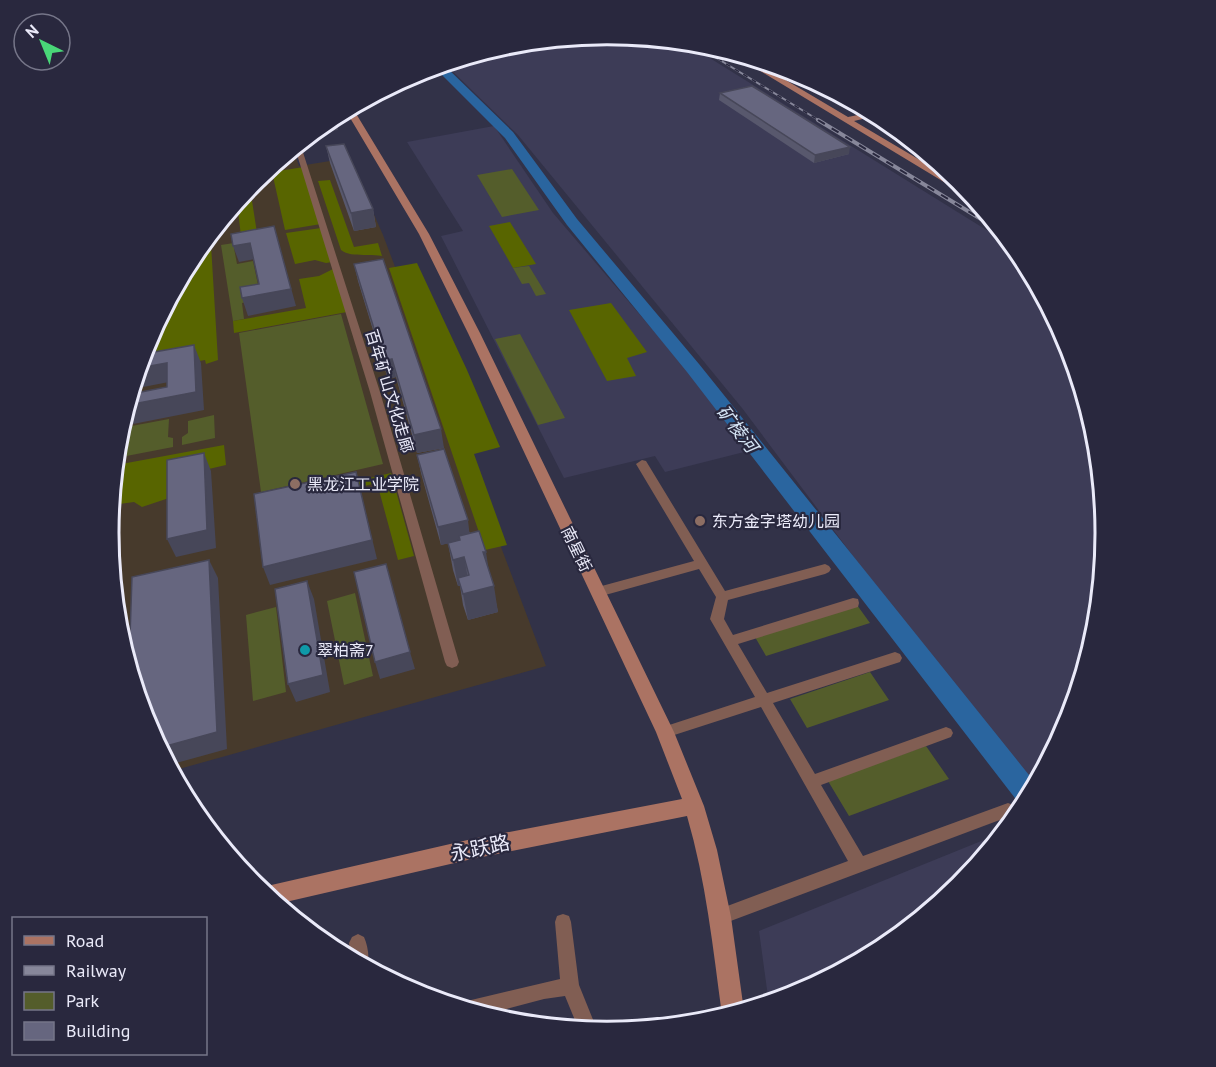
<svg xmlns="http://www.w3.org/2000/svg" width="1216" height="1067" font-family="'PT Sans','Noto Sans SC',sans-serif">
<rect width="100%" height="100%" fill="#323248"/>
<path fill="#3d3c57" d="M608 35 684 42 1017 249 1023 257 1069 343 1097 436 1107 534 1097 631 1069 725 1041 776 1024 784 742 408 518 135 445 64 511 44Z
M494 126 553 213 723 412 752 450 665 472 655 456 564 478 441 236 463 231 407 142Z
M1006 831 961 887 885 949 799 995 769 1004 759 931Z"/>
<path fill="#473a2c" d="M293 150 299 166 349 158 383 235 546 666 172 771 147 724 119 631 109 533 119 436 147 342 193 256 255 180Z"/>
<path fill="#545d2b" d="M512 169 539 210 502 217 477 175Z
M277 236 234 248 237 264 253 261 261 299 242 303 244 319 233 321 221 245Z
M529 266 546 294 536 296 529 283 522 284 513 268Z
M341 314 383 464 261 492 239 333Z
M520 334 565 418 538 425 495 339Z
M214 415 215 438 182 445V437L188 433V421Z
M169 419 168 437 173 438V447L116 458 121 428Z
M355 593 373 676 344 685 327 601Z
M857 605 870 623 766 656 755 637Z
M276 607 286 692 253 701 246 615Z
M870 672 889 700 807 728 790 699Z
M926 746 949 779 849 816 828 781Z"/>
<path fill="#586500" d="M304 167 321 224 285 230 272 172Z
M330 180 354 247 378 243 382 256C369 253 351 258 341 250L318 181Z
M252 201 257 233 241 236 237 203Z
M510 222 536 264 513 268 489 226Z
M321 228 332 262 326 263 315 260 295 264 286 233Z
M211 245 218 360 206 364 205 360 138 372 147 342 193 256 201 246Z
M417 263 467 370 500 447 474 454 507 545 485 550 389 268Z
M333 269 347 312 234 333 233 321 306 308 299 279 319 276Z
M611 303 647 352 627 358 636 376 607 381 569 310Z
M224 445 226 465 170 478 169 498 142 507 134 502 112 505 116 465Z
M391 473 414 556 398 560 377 483 260 510 259 504Z"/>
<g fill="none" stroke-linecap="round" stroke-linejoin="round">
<path fill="#2a659f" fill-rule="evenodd" d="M443 64 513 132 577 219 699 364 1037 785 1025 807 1021 806 687 372 567 225 505 138 434 67Z"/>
<path fill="#815e53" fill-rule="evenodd" d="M300 143 380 392 459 662 457 666 452 668 447 666 445 662 370 392 295 148Z
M642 460 646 461 725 591 825 564 829 566 831 569 829 572 825 574 728 600 724 619 733 635 853 598 858 599 859 603 858 607 738 644 767 693 895 652 900 654 902 658 900 662 773 703 815 774 946 727 951 729 953 733 951 737 821 785 863 856 1008 803 1013 805 1016 810 1013 815 720 925 714 923 712 917 714 911 848 861 761 707 665 738 660 736 658 732 660 728 755 697 710 619 716 597 699 569 598 597 593 595 592 592 593 589 598 587 694 561 636 464Z
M563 914 569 916 571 922 579 985 598 1032 579 1030 565 996 544 999 484 1015 459 1007 461 1004 467 1001 560 979 555 922 557 916Z
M358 934 364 937C368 946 370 959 367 968L351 959 349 943 352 937Z"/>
<path fill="#ab7363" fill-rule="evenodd" d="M729 52 745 56 848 117 873 112 879 115 854 121 967 188 976 200 972 199Z
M352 107 429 234 480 333 674 732 704 806 717 850 731 917 744 1011 723 1018 722 1015C713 948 706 881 687 816L472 859 277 904 259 890 267 886 472 839 682 799 656 732 468 333 419 234 346 111Z"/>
<g stroke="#87879a" stroke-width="2">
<path id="rail-far1" d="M692 43 820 121"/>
</g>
<g stroke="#87879a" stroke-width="4">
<path id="rail" d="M818 120 1004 233"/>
</g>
<use href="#rail-far1" stroke="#29283e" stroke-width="1.5" stroke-dasharray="5" stroke-linecap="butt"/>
<use href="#rail" stroke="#29283e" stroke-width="2" stroke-dasharray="8" stroke-linecap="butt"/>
</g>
<path fill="#58586d" d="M836 92 868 110H866Z
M720 93 849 154 814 163 719 100Z
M326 146 373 209 376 227 354 231 330 163Z
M354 264 444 448 417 453 396 377 388 379 358 281Z
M417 455 470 533 489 571 498 612 468 620 463 605 460 586H458L453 570 448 543 441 545 421 473Z"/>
<path fill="#474759" d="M431 68V71L416 73 417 72Z
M336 116 338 130 312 134 331 118Z
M850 147 849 154 814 163 815 155Z
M373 209 376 227 354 231 351 213Z
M274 226 296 306 248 316 242 298 291 289Z
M250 243 255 259 239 262 233 246Z
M194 345 201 363 204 410 128 425 124 417 128 405 196 392Z
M392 359 396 377 388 379 384 361Z
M167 363 174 381 133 389 139 368Z
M441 429 444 448 417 453 414 435Z
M204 453 211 471 216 548 176 557 167 539Z
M356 472 377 559 270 585 263 567Z
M468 520 470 538 459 536 460 541 441 545 438 527Z
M483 552H486L490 578Z
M464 557 469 584 458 578 460 586H458L453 560Z
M209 560 218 578 227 749 169 765 159 748Z
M307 581 314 599 330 692 296 702 288 684Z
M494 586 498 612 468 620 463 594Z
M410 652 415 669 380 679 375 662Z"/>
<path fill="#66667f" stroke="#474759" stroke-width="1.5" d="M752 86 850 147 815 155 720 93Z
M344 144 373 209 351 213 326 146Z
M274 226 291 289 242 298 240 287 259 284 250 243 233 246 231 234Z
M383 259 441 429 414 435 392 359 384 361 354 264Z
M194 345 196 392 128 405 131 394 167 387V363L139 368 143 354Z
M444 449 468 520 438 527 417 455Z
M204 453 207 530 167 539V460Z
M356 472 372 540 263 567 254 494Z
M479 531 486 552H483L494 586 463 594 458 578 469 575 464 557 453 560 448 543 460 540 459 536Z
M209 560 217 732 159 748 147 724 129 666 132 577Z
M386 564 410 652 375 662 354 572Z
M307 581 323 675 288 684 275 589Z"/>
<g fill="#8d6e63" stroke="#29283e" stroke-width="2">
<circle cx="295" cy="484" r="6"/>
<circle cx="700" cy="521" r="6"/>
</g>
<circle fill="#0f9aa8" stroke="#29283e" stroke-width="2" cx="305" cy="650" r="6"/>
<g text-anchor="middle" stroke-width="4.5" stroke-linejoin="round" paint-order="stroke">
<g font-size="16" fill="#eaeaf9" stroke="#29283e">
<text transform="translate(390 391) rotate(73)" y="6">百年矿山文化走廊</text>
<text transform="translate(577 549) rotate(64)" y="6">南星街</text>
</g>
<g font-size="16" fill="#eaeaf9" stroke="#29283e" text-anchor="start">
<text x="307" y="490">黑龙江工业学院</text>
<text x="712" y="527">东方金字塔幼儿园</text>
<text x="317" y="656">翠柏斋7</text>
</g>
<g font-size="18" font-style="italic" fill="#d6e5f6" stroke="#29283e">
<text transform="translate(737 429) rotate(52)" y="6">矿棱河</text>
</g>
<g font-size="20" fill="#eaeaf9" stroke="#29283e">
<text transform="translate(480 848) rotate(-12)" y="7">永跃路</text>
</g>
</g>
<path d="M0 0H1216V1067H0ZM119 533a488 488 0 1 1 976 0a488 488 0 1 1-976 0Z" fill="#29283e" fill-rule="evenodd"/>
<path fill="none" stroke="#eaeaf9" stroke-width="3" d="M119 533a488 488 0 1 1 976 0a488 488 0 1 1-976 0Z"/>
<rect x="12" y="917" width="195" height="138" fill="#29283e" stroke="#767689" stroke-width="1.5"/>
<rect x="24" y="936" width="30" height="9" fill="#ab7363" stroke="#767689" stroke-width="1.5"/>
<text x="66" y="947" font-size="18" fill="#eaeaf9">Road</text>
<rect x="24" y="966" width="30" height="9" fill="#87879a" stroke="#767689" stroke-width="1.5"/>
<text x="66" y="977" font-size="18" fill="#eaeaf9">Railway</text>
<rect x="24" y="992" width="30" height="18" fill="#545d2b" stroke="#767689" stroke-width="1.5"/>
<text x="66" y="1007" font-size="18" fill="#eaeaf9">Park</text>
<rect x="24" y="1022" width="30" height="18" fill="#66667f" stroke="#767689" stroke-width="1.5"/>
<text x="66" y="1037" font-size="18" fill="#eaeaf9">Building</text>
<g transform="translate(42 42) rotate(317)"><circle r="28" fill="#29283e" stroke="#767689" stroke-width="1.5"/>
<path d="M0-4.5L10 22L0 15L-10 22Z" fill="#49d778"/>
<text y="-9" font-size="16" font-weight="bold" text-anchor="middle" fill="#eaeaf9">N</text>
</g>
</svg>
